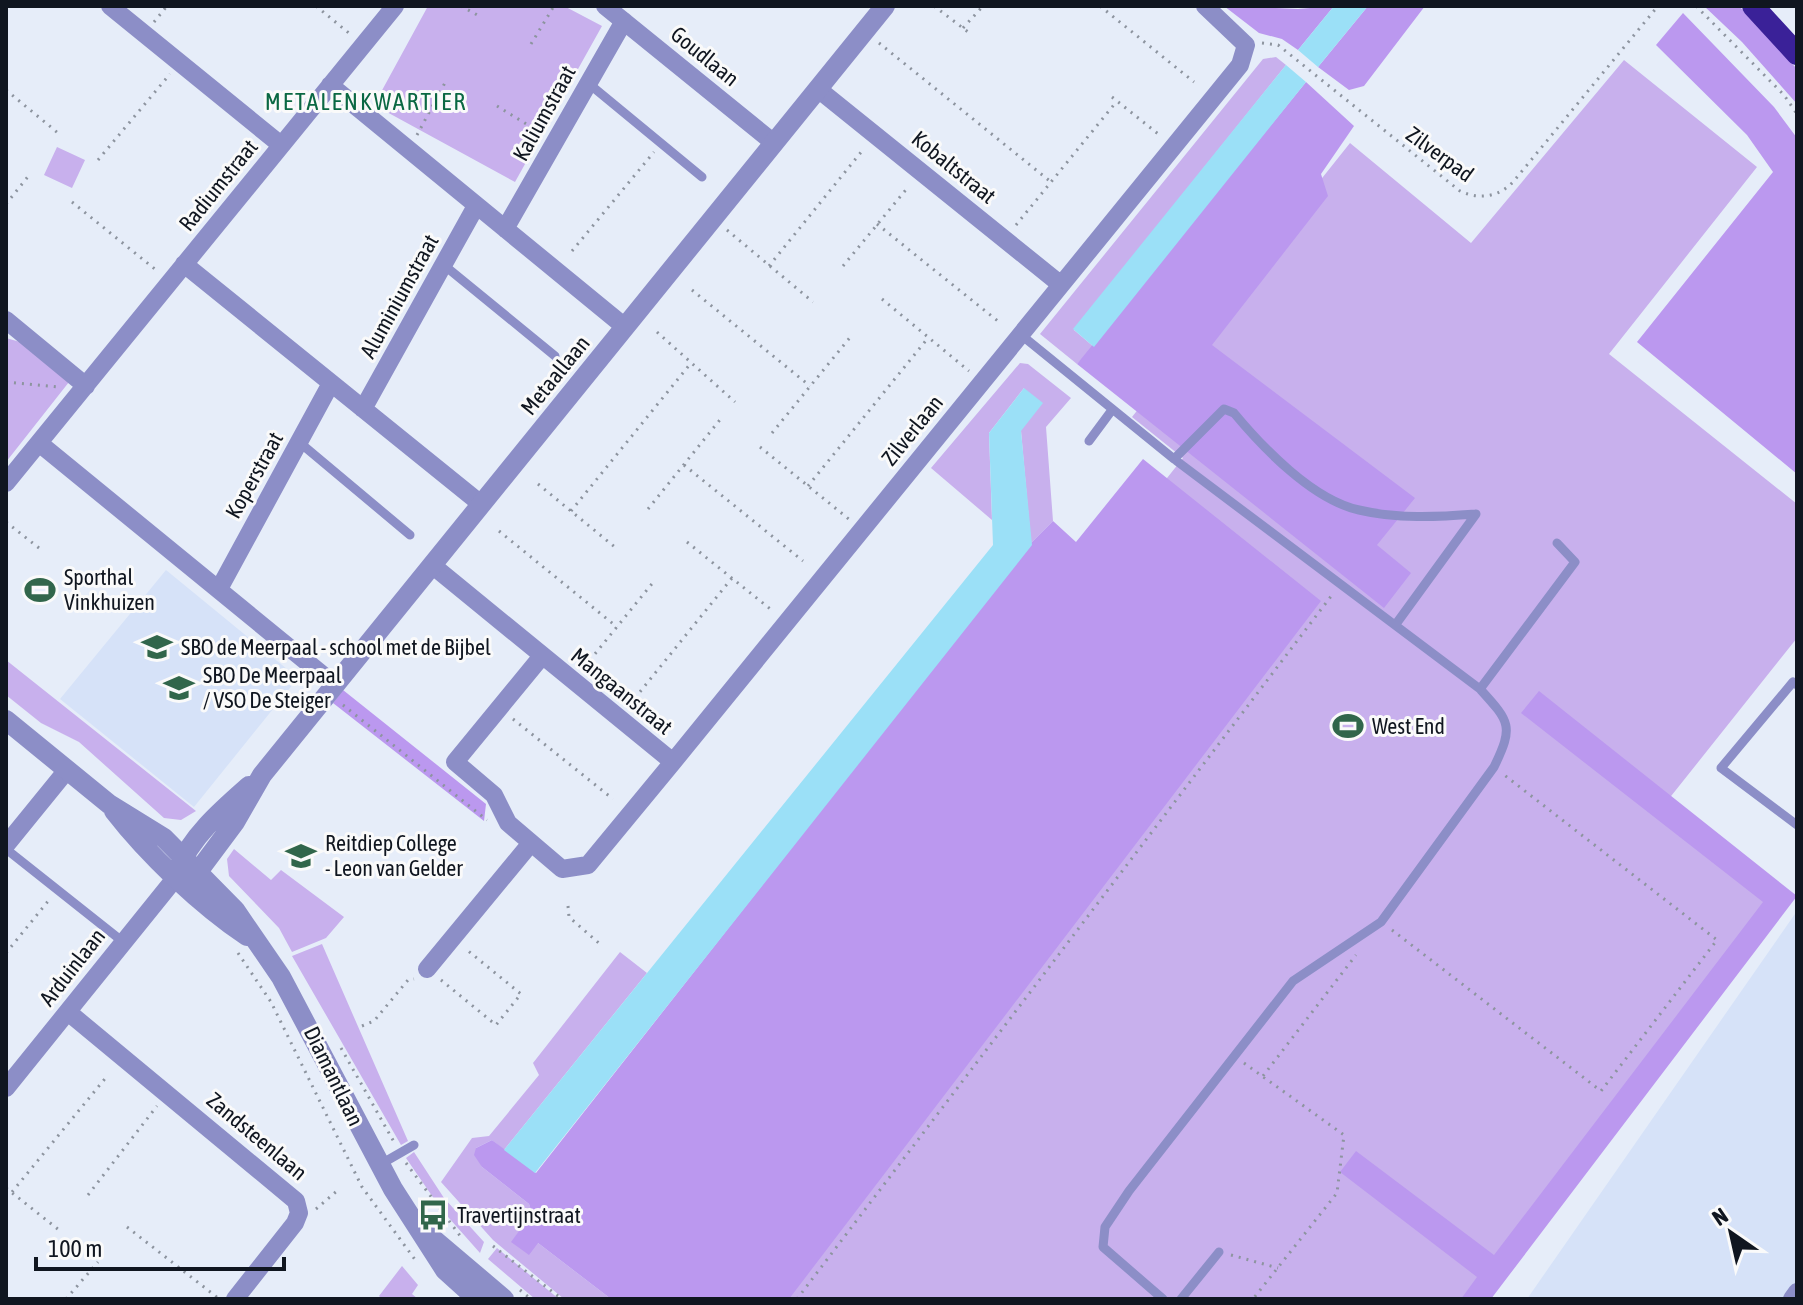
<svg xmlns="http://www.w3.org/2000/svg" width="1803" height="1305" font-family="'Asap Condensed',sans-serif">
<rect width="100%" height="100%" fill="#e6edf9"/>
<path fill="#d6e2f8" d="M166 570 298 678 194 807 60 699Z
M1797 911V1299H1527Z"/>
<path fill="#c8b0ed" d="M428 6H564L602 26 515 182 374 105Z
M1276 57 1286 65 1074 330 1094 347 1077 364 1040 334 1263 59Z
M1624 60 1757 167 1609 354 1797 504V638L1656 815 1774 908 1467 1299H630L558 1241 1183 458 1132 417 1350 143 1471 243Z
M57 147 85 160 72 188 44 175Z
M6 338 20 342 69 382 6 462Z
M1020 363 1028 364 1071 398 1046 427 1053 521 1031 543 1021 431 1024 388 989 433 992 520 931 468Z
M6 660 196 811 181 820 164 818 79 742 41 723 6 695Z
M234 849 271 880 281 870 344 917 326 938 292 952 279 928 229 876 227 859Z
M322 944 408 1141 401 1145 292 956Z
M620 952 647 973 504 1150 492 1140 476 1148 482 1167 529 1204 532 1212 512 1242 538 1243 611 1299H564L493 1240 441 1182 472 1138 489 1136 539 1075 533 1063Z
M414 1152 444 1198 484 1242 480 1253 441 1209 406 1158Z
M497 1248 559 1299H535L488 1259Z
M402 1266 418 1285 412 1294 418 1299H382L379 1296Z"/>
<path fill="#bb98ef" d="M1224 6 1298 9 1334 6 1298 50 1282 39 1259 33Z
M1368 6H1425L1364 86 1349 90 1318 67Z
M1704 6H1739L1797 69V104L1742 42Z
M1683 13 1774 107 1797 138V474L1637 342 1773 172 1747 135 1656 45Z
M1306 82 1354 126 1321 174 1328 196 1212 345 1415 498 1377 545 1411 573 1384 608 1077 364Z
M1143 459 1321 601 789 1299H611L538 1243 529 1255 511 1242 532 1213 529 1204 482 1167 474 1155 476 1148 492 1140 536 1173 1031 543 1053 521 1076 542Z
M343 690 486 804 484 821 333 703Z
M1539 691 1797 896 1491 1299H1461L1477 1277 1340 1172 1356 1151 1494 1255 1763 902 1521 713Z"/>
<path fill="#9be0f7" d="M1334 6H1368L1318 67 1298 50Z
M1286 65 1306 82 1094 347 1073 329Z
M1024 388 1043 403 1021 431 1032 545 535 1173 504 1150 993 545 989 433Z"/>
<g fill="none" stroke-linecap="round" stroke-linejoin="round">
<path stroke="#8d949f" stroke-width="3" stroke-dasharray="2 6" stroke-linecap="butt" d="M316 6 350 34
M461 6 481 17
M934 6 972 35
M1100 6 1194 82
M1696 6 1784 95 1797 114
M154 22 167 6
M963 28 983 6
M879 43 1051 182
M1262 43 1278 45 1460 191C1479 200 1499 197 1513 182L1658 6
M531 44 554 6
M6 90 58 133
M1112 97 1162 137
M497 106 541 133
M417 135 447 79
M98 160 170 74
M72 202 156 270
M6 204 30 174
M877 224 999 322
M1016 225 1117 101
M727 230 813 302
M572 251 654 152
M769 266 862 151
M843 266 909 186
M692 290 810 386
M882 299 969 371
M657 332 735 402
M6 382 58 387
M772 433 852 335
M760 447 850 520
M684 465 803 561
M538 484 616 548
M808 486 928 338
M648 509 723 416
M571 511 691 363
M6 522 39 548
M499 531 617 627
M687 542 774 612
M590 660 655 580
M635 698 732 578
M343 705 487 820
M513 719 613 799
M568 906 569 917 600 944
M1392 930 1601 1091 1717 940 1503 774
M6 953 49 900
M238 953 271 1002 362 1187 416 1261
M441 980 496 1025 521 994 467 950
M362 1026 374 1021 408 980 414 979
M341 1048 394 1142
M1244 1063 1344 1135 1337 1193 1253 1299
M1263 1076 1356 955
M406 1163 461 1237
M6 1188 59 1230
M12 1192 108 1075
M88 1195 157 1106
M316 1209 338 1190
M127 1227 218 1298
M493 1246 562 1299
M1231 1255 1278 1268
M520 1290 531 1299
M66 1299 98 1262
M797 1299 1332 595"/>
<path stroke="#8c8ec7" stroke-width="9" d="M588 83 702 177
M445 266 555 356
M1020 334 1174 459 1480 689C1510 722 1514 726 1494 767L1381 922 1293 981 1129 1191 1105 1227 1103 1247 1163 1299
M1089 441 1112 410
M299 442 410 535
M1174 459 1224 409 1234 413C1263 448 1313 500 1359 510 1397 519 1437 517 1476 514
M1396 624 1476 514
M1797 685 1793 682 1721 768 1797 825
M1480 689 1575 562 1557 543
M6 849 122 941
M381 1164 414 1145
M1181 1299 1219 1252"/>
<path stroke="#8c8ec7" stroke-width="18" d="M110 6 281 145
M605 6 774 143
M330 85 625 327
M818 89 1060 284
M505 229 624 21
M184 264 481 504
M6 320 86 386
M363 409 476 206
M39 443 335 685
M6 483 395 6
M432 565 673 762
M219 589 330 385
M542 656 455 762 494 795 508 823 562 869 588 865 673 762 1240 65 1246 45 1205 6
M6 845 67 770
M427 969 531 843
M68 1012 296 1201 299 1213 295 1223 235 1299
M6 1088 177 876
M1792 1299 1797 1292"/>
<path stroke="#8c8ec7" stroke-width="20" d="M6 720 109 804 164 838 235 910 281 977 393 1189 445 1270 477 1299
M114 811C148 855 201 905 247 936
M178 870C190 837 224 808 249 786
M177 876 197 873 235 822 262 775 885 6
M431 1237 504 1299"/>
<path stroke="#3a2198" stroke-width="22" d="M1753 6 1797 54"/>
</g>
<defs>
<g id="stadium-bare" transform="scale(2.4)"><path d="M0-5a6.5 5 0 1 0 0 10a6.5 5 0 1 0 0-10ZM-3.5-1.8h7v3.6h-7Z" fill="#31664b" stroke="#fafafa" stroke-width="2.5" paint-order="stroke"/></g>
<g id="school-bare" transform="scale(2.4)"><path d="M0-5L7-2L0 1L-7-2ZM-4 1L0 2.5L4 1V4Q0 6-4 4Z" fill="#31664b" stroke="#fafafa" stroke-width="2.5" paint-order="stroke"/></g>
<g id="bus-bare" transform="scale(2.4)"><path d="M-5-6H5V4H4V6H2V4H-2V6H-4V4H-5ZM-3.5-4V0h7V-4ZM-3.5 1.2v1.5H-2V1.2ZM2 1.2v1.5H3.5V1.2Z" fill="#31664b" stroke="#fafafa" stroke-width="2.5" paint-order="stroke"/></g>
</defs>
<g fill-rule="evenodd">
<use href="#stadium-bare" x="40" y="590"/>
<use href="#school-bare" x="157" y="647"/>
<use href="#school-bare" x="179" y="688"/>
<use href="#stadium-bare" x="1348" y="726"/>
<use href="#school-bare" x="301" y="856"/>
<use href="#bus-bare" x="433" y="1215"/>
</g>
<g text-anchor="middle" stroke-width="6" stroke-linejoin="round" paint-order="stroke">
<g font-size="22" fill="#101620" stroke="#fafafa">
<text transform="translate(705 56) rotate(39)" y="8">Goudlaan</text>
<text transform="translate(544 113) rotate(-61)" y="8">Kaliumstraat</text>
<text transform="translate(1440 154) rotate(36)" y="8">Zilverpad</text>
<text transform="translate(954 167) rotate(39)" y="8">Kobaltstraat</text>
<text transform="translate(218 185) rotate(-51)" y="8">Radiumstraat</text>
<text transform="translate(399 296) rotate(-61)" y="8">Aluminiumstraat</text>
<text transform="translate(555 375) rotate(-51)" y="8">Metaallaan</text>
<text transform="translate(912 430) rotate(-51)" y="8">Zilverlaan</text>
<text transform="translate(254 475) rotate(-61)" y="8">Koperstraat</text>
<text transform="translate(622 691) rotate(39)" y="8">Mangaanstraat</text>
<text transform="translate(72 967) rotate(-52)" y="8">Arduinlaan</text>
<text transform="translate(334 1076) rotate(64)" y="8">Diamantlaan</text>
<text transform="translate(257 1136) rotate(40)" y="8">Zandsteenlaan</text>
</g>
<g font-size="22" fill="#101620" stroke="#fafafa" text-anchor="start">
<text x="64" y="585">Sporthal<tspan x="64" dy="25">Vinkhuizen</tspan></text>
<text x="181" y="655">SBO de Meerpaal - school met de Bijbel</text>
<text x="203" y="683">SBO De Meerpaal<tspan x="203" dy="25">/ VSO De Steiger</tspan></text>
<text x="1372" y="734">West End</text>
<text x="325" y="851">Reitdiep College<tspan x="325" dy="25">- Leon van Gelder</tspan></text>
<text x="457" y="1223">Travertijnstraat</text>
</g>
<g font-size="24" letter-spacing="2" fill="#0a6843" stroke="#fafafa">
<text x="366" y="110">METALENKWARTIER</text>
</g>
</g>
<rect width="1803" height="1305" fill="none" stroke="#101620" stroke-width="16"/>
<g transform="translate(1731 1233) rotate(326)" stroke="#fafafa" stroke-width="6" paint-order="stroke">
<path d="M0-6L14 30L0 20L-14 30Z" fill="#101620"/>
<text y="-12" font-size="22" font-weight="bold" text-anchor="middle" fill="#101620">N</text>
</g>
<path d="M36 1257v12h248v-12" fill="none" stroke="#101620" stroke-width="4"/>
<text x="48" y="1257" font-size="24" fill="#101620" stroke="#fafafa" stroke-width="6" paint-order="stroke">100 m</text>
</svg>
